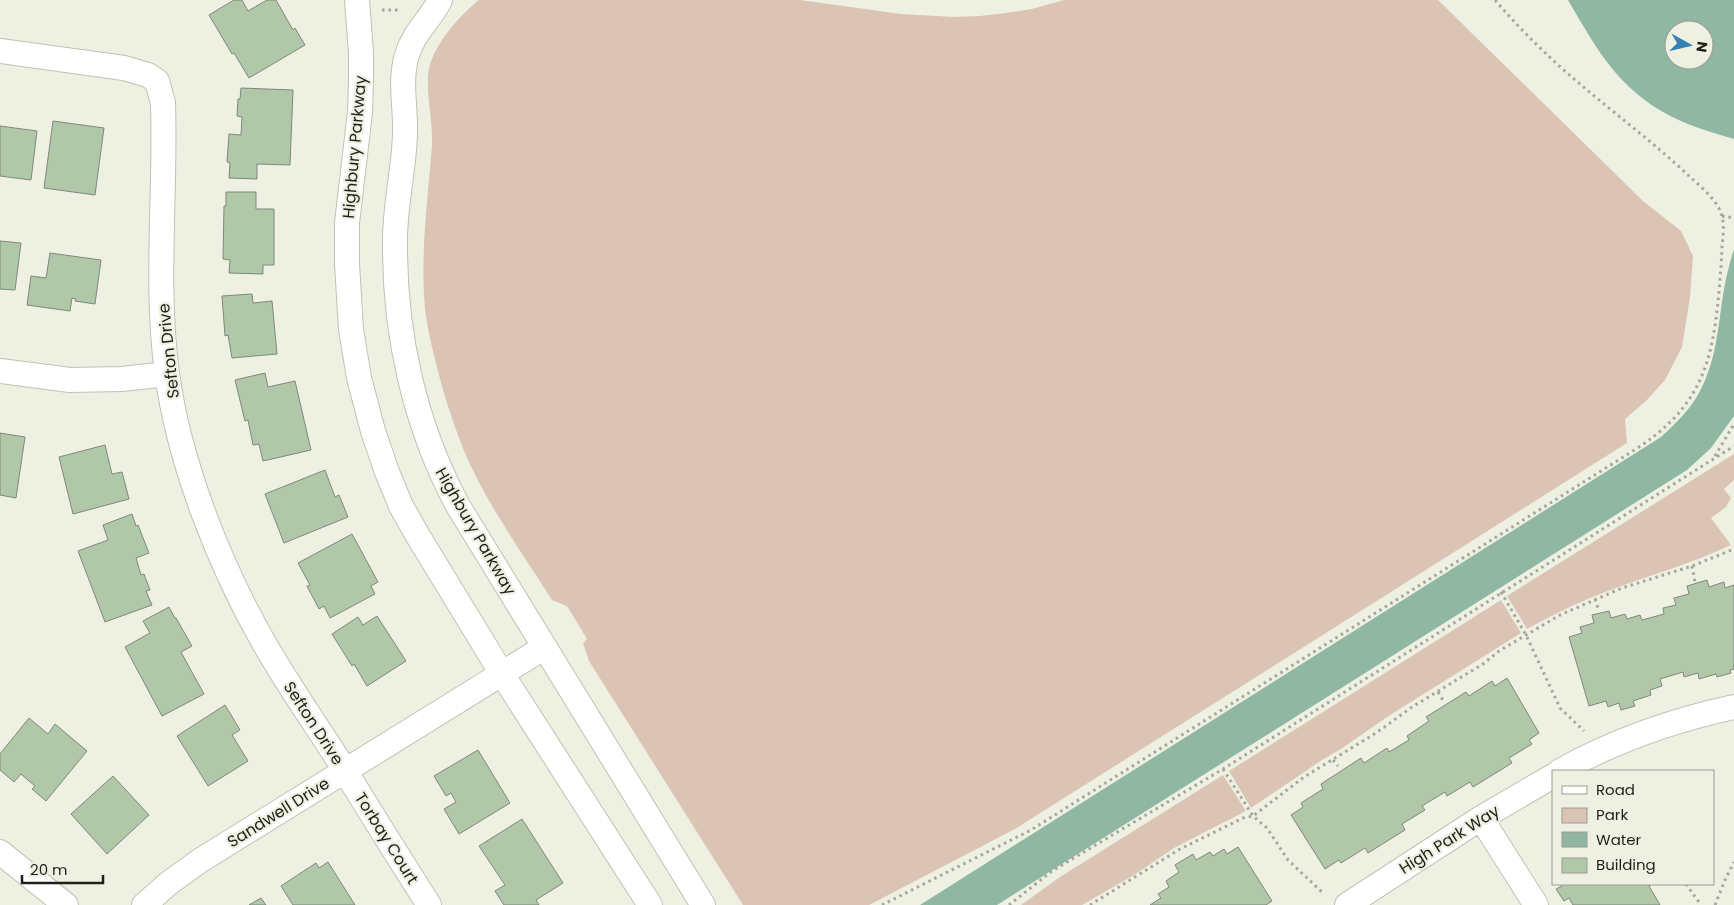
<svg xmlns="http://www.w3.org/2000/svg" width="1734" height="905" font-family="Poppins,sans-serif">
<rect width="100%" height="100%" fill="#eef0e2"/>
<path fill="#dbc4b3" d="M479 0H800L901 14 954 17 980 16 1006 13 1032 9 1064 0H1438L1643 201 1681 231 1693 256 1690 297 1682 347 1665 380 1646 401 1625 419 1627 443 1015 829 869 905H743L589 661 583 643 587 639 567 606 552 600C523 554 491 510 468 460 455 430 445 399 437 367 432 348 427 327 425 308 420 253 428 199 432 145 433 122 427 100 428 77 429 49 458 17 479 0Z
M1734 454V480L1724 489 1731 498 1726 507 1711 518 1731 545C1691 564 1649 575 1608 591 1580 601 1553 615 1527 629L1507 596Z
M1501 600 1521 633 1387 717 1341 749 1322 760 1251 808 1229 771Z
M1223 775 1246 811 1174 848 1134 875 1082 905H1021L1060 877Z"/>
<path fill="#8fb7a3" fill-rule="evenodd" d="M1568 0H1734V139C1717 134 1700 129 1683 122 1622 95 1600 55 1568 0ZM1674 30H1704V60H1674Z
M1734 249V416L1711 448 1687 470 997 905H920L1661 437C1676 423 1691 409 1700 391 1719 355 1718 317 1726 279 1728 269 1731 259 1734 249Z"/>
<path fill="#b0c8a7" stroke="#7f887d" d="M234 0H242L248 11 267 0H276L293 30 295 28 305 45 249 78 234 53 232 54 209 15Z
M241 88 293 90 290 165 257 164V179L229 178 230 163 227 162 229 134 241 135 242 117 237 116 238 99H240Z
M53 121 104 128 95 195 44 188Z
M0 126 37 131 31 180 0 176Z
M226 192H256V209H274V265H263V274L229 273 230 260 223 259 224 206H226Z
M0 241 21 243 15 290 0 289Z
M50 253 101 260 95 304 75 301 76 299 72 298 70 311 27 305 31 276 46 278Z
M252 294 253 303 272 301 277 354 232 358 228 335 225 336 222 296Z
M265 373 268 387 295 381 311 450 263 461 259 444 253 445 248 420 245 421 235 380Z
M0 433 25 437 16 498 0 495Z
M105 445 112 474 122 472 129 499 73 514 59 457Z
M325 470 335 497 339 495 348 517 284 543 265 494Z
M132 514 136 526 138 525 149 553 136 558 141 575 144 574 150 590 146 591 152 605 105 622 78 551 108 540 103 525Z
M352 534 378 582 371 586 375 594 330 618 324 606 319 609 307 586 310 585 298 563Z
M1707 580 1709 587 1724 582 1725 588 1734 585V669L1730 670 1731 673 1717 677 1716 674 1699 679 1698 673 1684 677 1683 672 1660 679 1662 686 1650 690 1651 695 1633 701 1635 706 1621 710 1619 703 1608 707 1606 701 1589 706 1569 637 1582 633 1580 627 1594 623 1592 615 1609 611 1611 618 1625 614 1627 619 1640 615 1642 620 1664 614 1663 608 1676 605 1674 598 1689 594 1687 586Z
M169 607 175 618H176L192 646 181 652 204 694 162 716 125 647 150 633 143 621Z
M377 616 406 661 367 686 354 664 352 666 332 634 358 617 363 625Z
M1507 678 1539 733 1529 740 1532 744 1509 758 1512 763 1473 787 1470 782 1447 796 1445 792 1422 806 1425 810 1402 824 1405 830 1368 853 1365 848 1341 863 1339 860 1325 869 1291 815 1303 807 1301 803 1323 789 1321 784 1361 758 1364 763 1387 748 1389 752 1409 740 1407 736 1429 721 1426 717 1466 692 1469 696 1492 681 1495 686Z
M225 705 240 730 232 735 248 761 208 786 177 736Z
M29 718 48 734 55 724 87 751 46 801 32 789 35 786 21 774 14 782 0 770V754Z
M478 750 510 803 459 834 444 809 456 802 451 793 446 796 434 776Z
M113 776 149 815 107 854 71 814Z
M522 819 563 883 536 900 539 905H504L495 891 505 885 479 846Z
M1238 847 1272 901 1266 905H1150L1161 898 1158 894 1169 887 1166 881 1179 872 1175 865 1193 854 1196 860 1210 852 1213 856 1224 849 1227 854Z
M328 862 355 905H293L281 886 316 863 319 868Z
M1561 884H1652L1649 886 1660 905H1573L1569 898 1564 901 1556 889 1562 886Z
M261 898 266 905H249Z"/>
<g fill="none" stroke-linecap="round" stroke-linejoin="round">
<g stroke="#c0c2b4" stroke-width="26">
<path id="street" d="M357 0 361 53V82L360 112 347 223V264L351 329 359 378 373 431 387 472 401 506 418 536 502 674 650 905
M440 0C431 19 413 33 407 55 399 81 406 107 405 134 404 169 395 204 395 240 394 332 414 424 458 506L703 905
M0 51 124 68 148 75 157 81 163 103C166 193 155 283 167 373 179 463 219 564 264 643 289 687 319 729 346 772 373 817 401 861 429 905
M0 371 70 380 122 379 167 374
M1560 771C1614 741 1674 720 1734 707
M1481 818 1536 905
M0 852 66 905
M144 905 169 883 201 860 545 647
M1347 905 1481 818 1553 776"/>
</g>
<path stroke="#a5a69b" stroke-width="3" stroke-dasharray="2.5 4" stroke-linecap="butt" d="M382 10H396L400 12
M1722 216 1734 218
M1715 456 1734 424
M1692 566 1695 582
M1501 592 1526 635 1560 708 1584 731
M1595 599 1599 611
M1438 692 1444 702
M1333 760 1338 766
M1223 769 1253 816 1267 828 1288 860 1324 894
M1686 884 1701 905
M882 905 1031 830 1636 449C1688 415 1708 380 1716 319 1719 295 1721 271 1722 247 1723 236 1725 224 1721 213 1716 199 1700 186 1689 176 1652 141 1611 111 1573 78 1545 54 1519 28 1495 0
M1009 905 1052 871 1223 769 1734 446
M1090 905 1180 849 1243 818 1253 816 1304 777 1376 733 1412 707 1483 664 1499 651 1560 615 1622 588 1692 566 1734 549
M1715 905 1725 880 1734 862"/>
<use href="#street" stroke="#fff" stroke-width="24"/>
</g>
<g text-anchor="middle" stroke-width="4.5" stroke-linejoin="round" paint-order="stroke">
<g font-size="16" fill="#1f1f1a" stroke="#eef0e2">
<text transform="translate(354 147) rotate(-85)" y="6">Highbury Parkway</text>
<text transform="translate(168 351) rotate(-96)" y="6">Sefton Drive</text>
<text transform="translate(476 531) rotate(60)" y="6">Highbury Parkway</text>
<text transform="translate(314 723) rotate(57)" y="6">Sefton Drive</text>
<text transform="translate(278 812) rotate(-32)" y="6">Sandwell Drive</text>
<text transform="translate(387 838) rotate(58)" y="6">Torbay Court</text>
<text transform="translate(1449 839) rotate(-32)" y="6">High Park Way</text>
</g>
</g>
<rect x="1552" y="770" width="162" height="115" fill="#eef0e2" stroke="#9b9c92"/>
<rect x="1562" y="786" width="25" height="8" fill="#ffffff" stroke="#9b9c92"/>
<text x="1596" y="795" font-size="15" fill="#1f1f1a">Road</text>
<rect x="1562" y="808" width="25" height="15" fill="#dbc4b3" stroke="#9b9c92"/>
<text x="1596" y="820" font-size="15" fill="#1f1f1a">Park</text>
<rect x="1562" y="832" width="25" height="15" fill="#8fb7a3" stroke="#9b9c92"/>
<text x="1596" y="845" font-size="15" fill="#1f1f1a">Water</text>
<rect x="1562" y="858" width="25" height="15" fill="#b0c8a7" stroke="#9b9c92"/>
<text x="1596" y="870" font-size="15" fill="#1f1f1a">Building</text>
<g transform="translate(1689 45) rotate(98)"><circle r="24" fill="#eef0e2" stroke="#9b9c92"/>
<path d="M0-4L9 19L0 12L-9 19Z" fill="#3581b4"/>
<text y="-8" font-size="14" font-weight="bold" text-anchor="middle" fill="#1f1f1a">N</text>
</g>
<path d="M22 875v8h81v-8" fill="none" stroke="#1f1f1a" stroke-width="2.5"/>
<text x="30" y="875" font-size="15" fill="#1f1f1a" stroke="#eef0e2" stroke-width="4" paint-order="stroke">20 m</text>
</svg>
